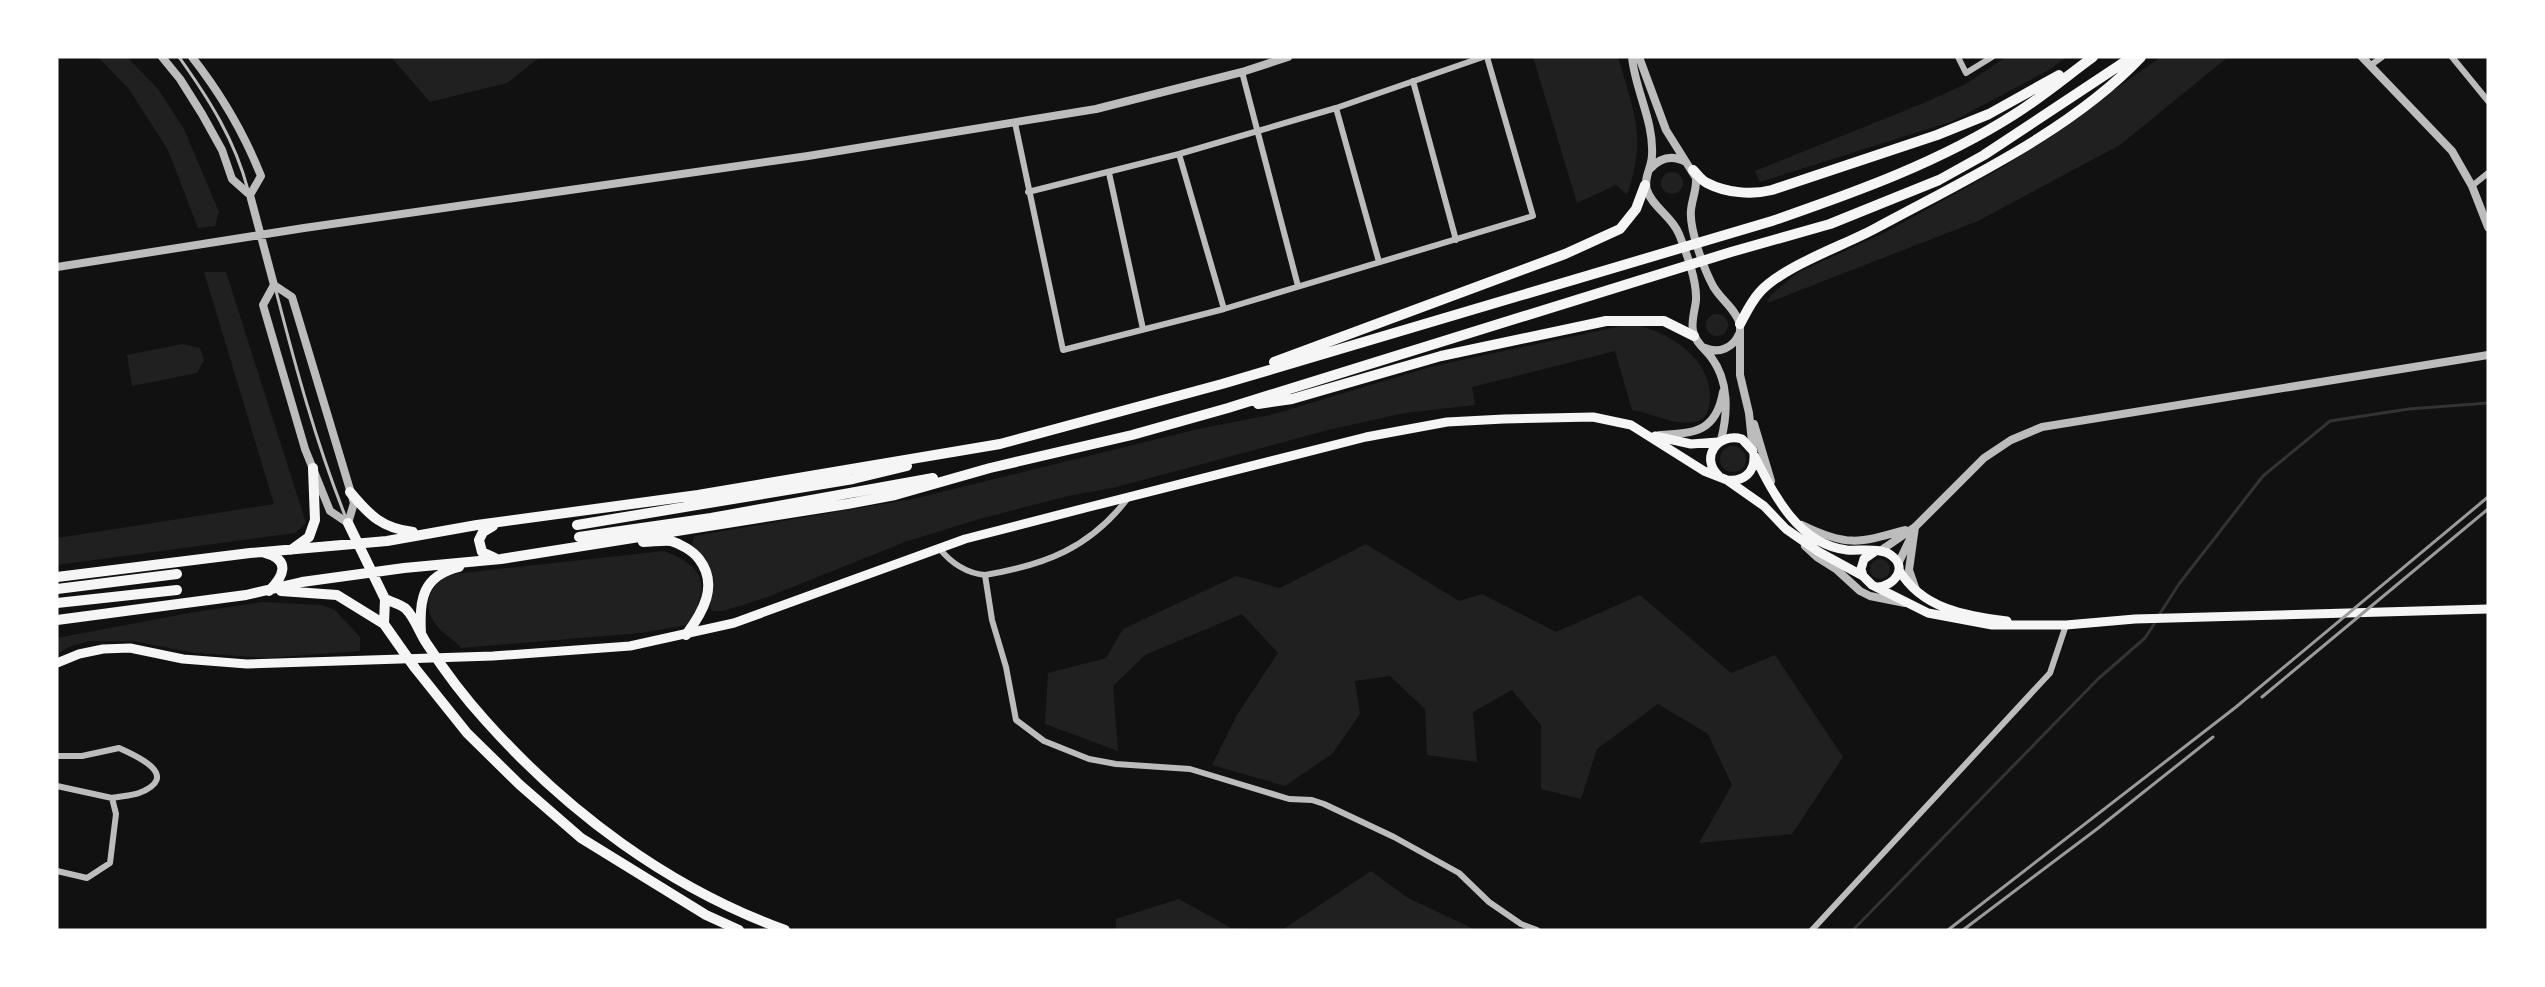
<svg xmlns="http://www.w3.org/2000/svg" width="2545" height="987" font-family="Quicksand,sans-serif">
<rect width="100%" height="100%" fill="#111"/>
<path fill="#202020" d="M98 57H127L158 89 184 129 219 212 215 226 198 228 168 150 129 89Z
M391 57H540L507 83 430 102Z
M1533 57H1618C1634 113 1647 137 1627 195L1616 185 1577 203Z
M2006 57H2067L2047 71 1953 121 1760 182 1755 171 1926 102 1966 84Z
M2161 57H2228L2120 145 1978 221 1767 303 1771 295 1797 273 1886 232 2005 166Z
M1661 183a11 11 0 1 1 22 0a11 11 0 1 1-22 0Z
M204 272H226L306 523 295 533 57 565V538L274 504Z
M1706 325a11 11 0 1 1 22 0a11 11 0 1 1-22 0Z
M1637 325C1674 334 1717 364 1709 406 1708 414 1703 420 1695 422 1673 426 1653 413 1632 410L1615 351 1472 387 1475 405 1405 413 1328 430 1117 487 1068 496 976 520 905 542 765 598 723 611H712C699 586 727 577 692 545L694 536 913 499 1198 429 1274 414 1434 366 1621 326Z
M183 344 200 348 204 360 197 373 132 386 127 355Z
M1720 459a13 13 0 1 1 26 0a13 13 0 1 1-26 0Z
M1366 544 1459 601 1482 594 1556 632 1640 595 1731 673 1775 655 1843 757 1792 834 1699 843 1732 785 1708 734 1658 704 1597 749 1581 799 1541 789V725L1512 690 1473 712 1477 762 1427 755 1425 709 1390 676 1355 681 1360 714 1332 754 1285 786 1212 765 1237 715 1278 653 1242 614 1145 655 1113 686 1118 751 1045 724 1048 673 1106 658 1123 629 1236 576 1280 588Z
M664 551C707 567 711 588 687 625L641 633 461 648C456 641 449 638 443 632 419 611 425 584 454 574Z
M1870 569a10 10 0 1 1 20 0a10 10 0 1 1-20 0Z
M263 602 321 605 335 610 360 637V651L267 658 195 653 133 641H89L69 647 57 654V638L189 613Z
M1371 871 1408 898 1476 930H1282Z
M1179 899 1231 928 1263 930H1116V919Z"/>
<g fill="none" stroke-linecap="round" stroke-linejoin="round">
<path stroke="#333" stroke-width="3" d="M2159 615 2179 584 2263 476 2330 421 2409 409 2488 403
M1853 930 2098 679 2145 638 2156 621"/>
<path stroke="#bcbcbc" stroke-width="3" d="M179 57C209 99 235 140 248 190
M275 287C295 365 316 443 346 518"/>
<path stroke="#bcbcbc" stroke-width="6" d="M1958 57 1966 73 1992 57
M2452 57 2488 101
M2371 65 2382 57
M1242 72 1298 286
M1413 81 1456 240
M1336 108 1379 262
M1015 123 1063 350 1224 309 1533 216 1487 57
M1179 154 1224 309
M1109 173 1143 329
M2472 186 2488 173
M1028 192 1179 154 1336 108 1483 57
M1128 498C1090 548 1045 565 985 575L992 620 1006 667 1016 720 1044 741 1089 759 1116 764 1190 769 1289 799 1312 800 1324 804 1394 837 1459 873 1489 902 1521 924 1537 930
M939 548C951 563 965 573 985 575
M57 756H82L119 748C137 756 182 776 139 793 131 796 121 796 112 798
M57 786 112 798 116 814 110 863 87 878 57 871
M1812 930 2050 673 2066 625"/>
<path stroke="#bcbcbc" stroke-width="8" d="M162 57 180 79 202 114 222 150 232 179 250 195 274 285 292 297 354 503 348 523 330 511 305 449 263 305 274 285
M192 57C221 94 244 133 261 176L250 195
M1632 57C1635 90 1654 121 1652 155 1652 167 1643 178 1647 190 1652 207 1672 216 1679 234 1686 252 1697 280 1696 300 1695 310 1691 321 1693 331 1695 342 1705 349 1711 357 1729 381 1728 413 1721 440
M1639 57 1666 130 1696 178C1697 189 1692 199 1691 210 1689 229 1704 269 1713 286 1721 300 1735 308 1740 324V375L1749 413 1753 452
M2362 57 2452 151 2472 186 2488 227
M1651 168C1661 157 1673 155 1686 162
M57 267 304 228 808 156 1096 109 1242 72 1288 57
M1705 348C1719 354 1733 348 1739 334
M1754 424 1771 481
M1660 435C1695 433 1716 432 1723 392
M1802 525C1847 547 1859 543 1905 530
M1915 527 1909 570 1916 590
M1805 546 1817 557 1836 569 1860 591 1870 596 1905 603
M1880 551 1915 527 1984 458 2011 440 2042 427 2488 355
M1898 564 1911 537"/>
<path stroke="#f5f5f5" stroke-width="9" d="M1655 436 1691 444 1718 442
M1754 455C1774 495 1798 544 1847 550 1860 551 1882 547 1892 556 1908 568 1894 586 1878 587
M1719 476C1699 458 1718 432 1742 439L1753 451
M1727 480C1744 482 1755 472 1754 455
M1874 552 1864 559 1861 569 1863 576 1872 585 1928 613 1992 625H2066L2135 619 2488 609
M1899 570C1922 609 1966 616 2007 621
M57 663 79 654 103 649 130 648 183 659 247 664 493 656 630 646 734 623 965 539 1093 506 1366 437 1447 422 1504 419 1593 417 1631 425 1704 471 1727 480 1764 506 1786 529 1819 552 1863 576"/>
<path stroke="#f5f5f5" stroke-width="10" d="M1693 170C1697 174 1702 181 1707 183 1726 193 1752 195 1772 190L1937 135 1989 114 2059 75
M1740 324C1746 313 1751 302 1759 293 1782 266 1846 245 1878 227 1967 179 2072 130 2141 57
M1274 362 1565 254 1620 229 1636 209 1645 185
M1258 404 1292 399 1441 356 1606 321H1664L1694 336
M350 492C370 516 382 528 413 532
M348 523 385 599 384 624 415 668 467 733 520 785 581 838 706 915 739 930
M577 525 853 479 907 466
M493 526 483 532 479 540 482 552 495 558
M579 537 711 518 933 478
M643 542C652 542 663 540 671 541 681 544 693 551 699 559 719 585 703 612 686 635
M291 550 309 537 315 520 313 468
M265 553C291 560 284 576 269 591
M57 577 250 553 387 541 477 525 698 495 1000 444 1222 384 1772 221C1856 192 1940 162 2015 114 2042 97 2067 76 2093 57
M57 589 177 574
M281 591 337 595 384 624
M385 599C391 602 401 604 406 609 415 618 420 634 427 644 444 670 464 697 485 720 567 812 669 888 785 930
M57 603 177 590
M57 620 246 595 302 582 404 568 501 559 847 504 895 495 990 468 1132 435 1228 408 1731 252 1830 224 1939 180 1984 155 2132 57
M421 633C419 600 422 576 459 567"/>
<path stroke="#9a9a9a" stroke-width="3" d="M2262 697 2488 509
M1948 930 2236 707 2488 497
M1963 930 2097 829 2213 737"/>
</g>
<rect width="2545" height="987" fill="none" stroke="#ffffff" stroke-width="117"/>
</svg>
